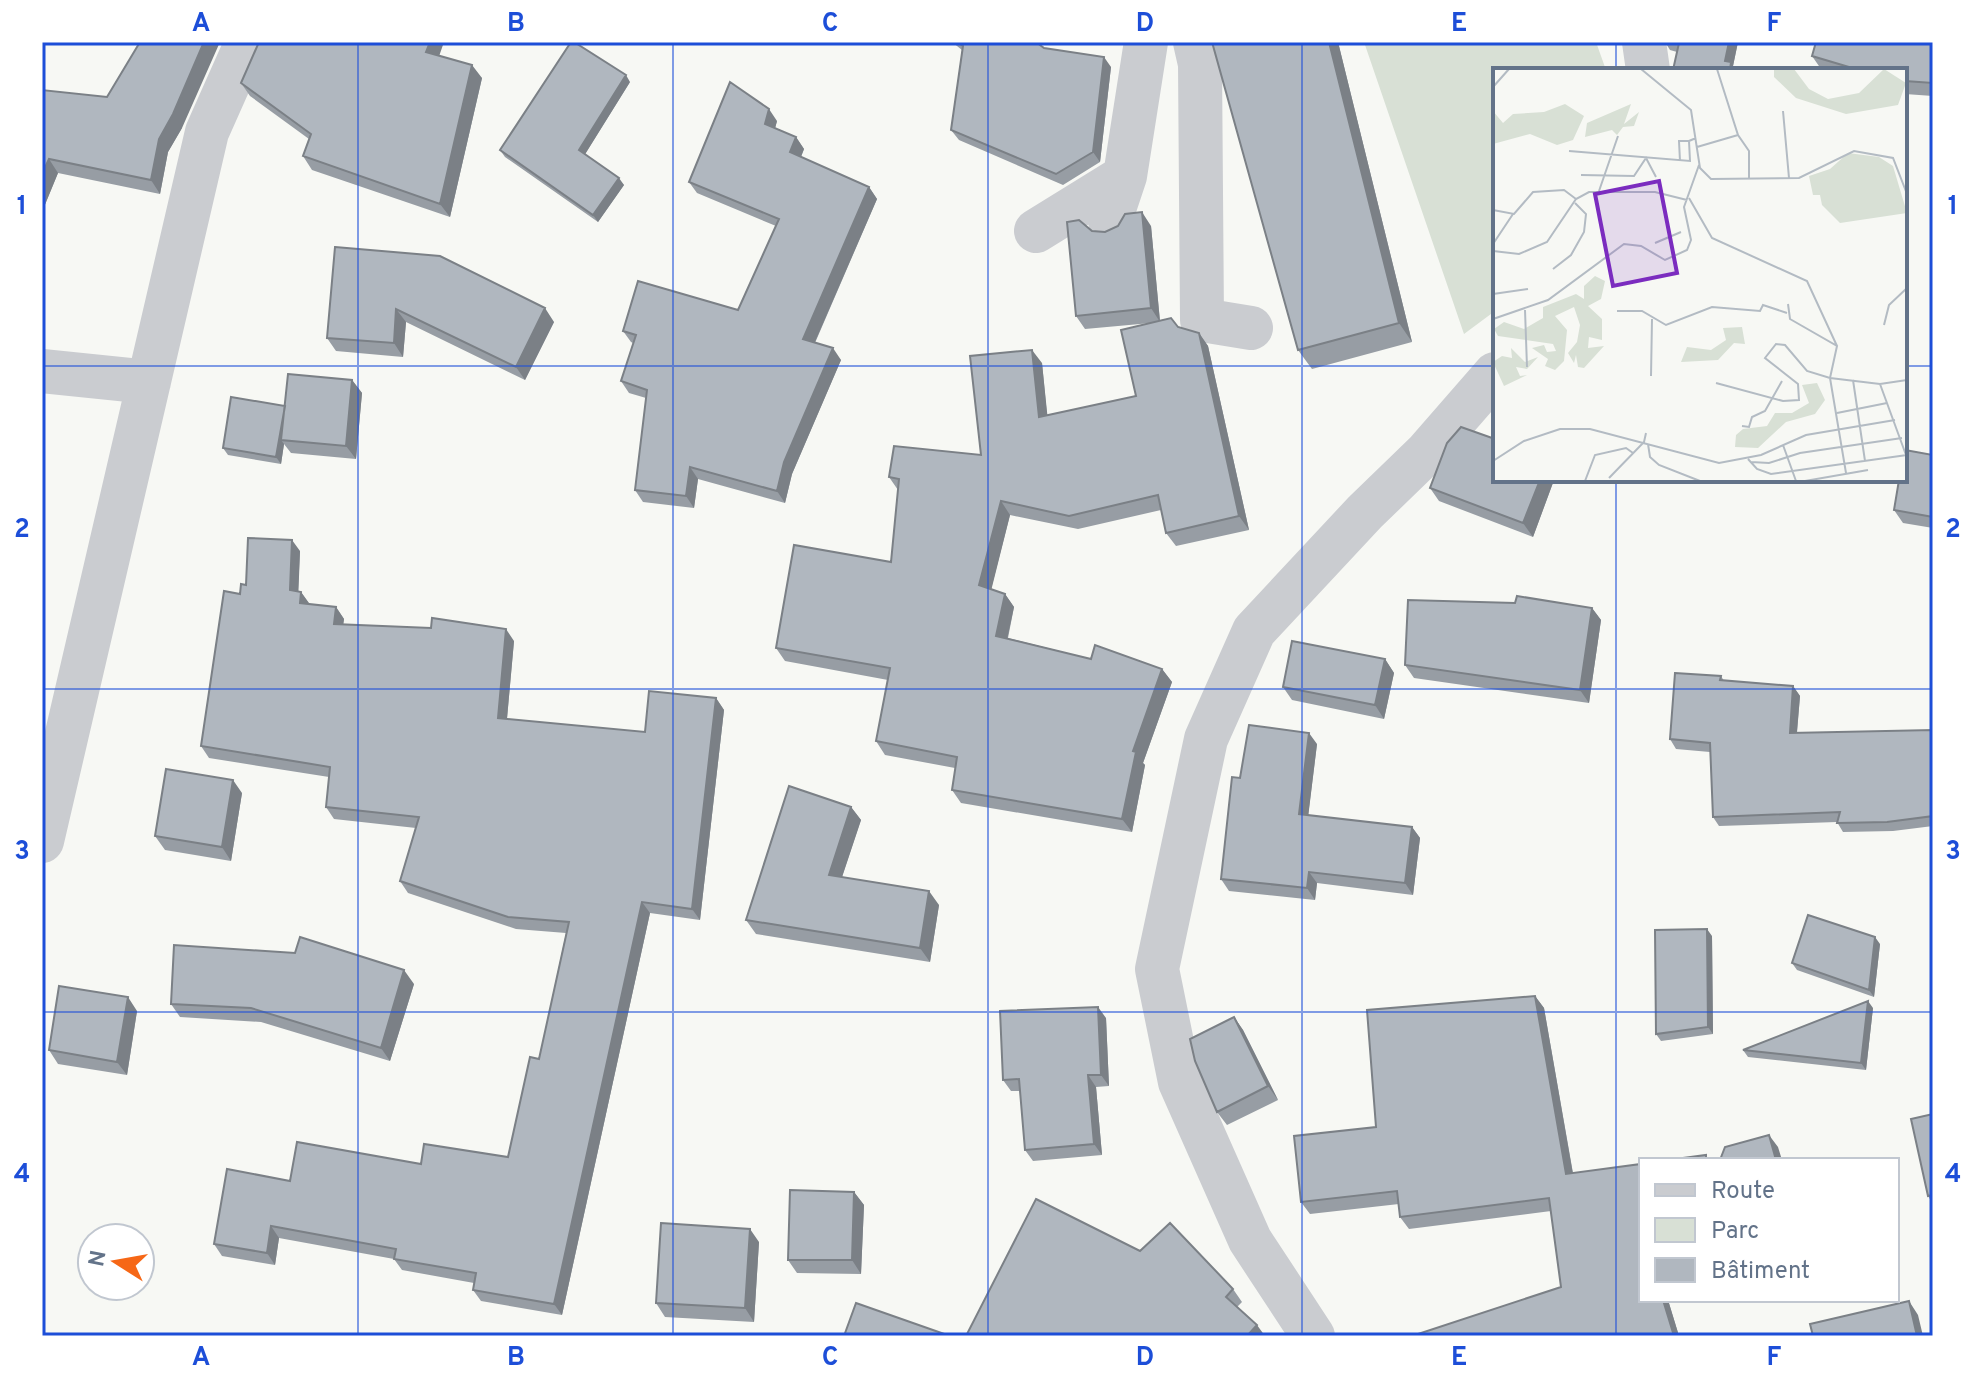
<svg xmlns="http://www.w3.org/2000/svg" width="1975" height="1378" font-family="Overpass,sans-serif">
<rect width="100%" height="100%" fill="#f7f8f4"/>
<path fill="#d8e0d5" d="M1364 42H1596L1606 70H1495V311L1464 334Z"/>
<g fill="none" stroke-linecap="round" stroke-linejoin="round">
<path stroke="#caccd0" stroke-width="44" d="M1195 42 1200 64 1202 320 1251 328
M1644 42 1648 70
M1110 221 1125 176 1146 42
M1036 231 1125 176
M42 371 149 382
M42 841 207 132 247 42
M1313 1336 1250 1240 1180 1082 1157 969 1206 739 1254 631 1365 512 1427 452 1495 374"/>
</g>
<path fill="#979da4" d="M952 42H1036L1044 48 1111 67 1100 162 1063 185 959 140 951 130 962 50Z
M1212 42H1338L1412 342 1312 369 1298 350Z
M1665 42H1738L1733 66 1737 70H1673L1677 52 1670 50Z
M1933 42V96L1905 94V70H1824L1821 69 1812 56Z
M439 55 482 78 450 217 312 170 303 156 309 139 250 96 241 83Z
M630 82 585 154 624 185 598 222 505 157 500 150Z
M42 90 107 97 182 128 168 152 160 194 58 173 44 207 42 206Z
M777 121 775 128 796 137 804 149 801 157 869 187 877 199 815 343 841 360 792 474 785 503 698 479 694 508 643 502 635 490 646 398 629 393 621 381 633 343 631 342 623 331 738 310 776 226 697 193 689 182Z
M1151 226 1160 321 1199 333 1208 346 1249 530 1176 546 1166 533 1161 510 1078 529 1010 515 991 589 1005 594 1014 607 1008 638 1091 659 1162 669 1172 682 1143 763 1145 765 1132 832 961 803 952 790 955 768 885 755 876 741 888 680 785 661 776 648 891 562 898 490 889 477 981 455 1042 363 1047 415 1136 396 1151 323 1085 329 1076 316 1092 231 1105 232Z
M335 247 554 322 525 380 406 322 403 357 336 351 327 338Z
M352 380 362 393 356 459 291 453 284 444 281 464 228 455 223 448 285 406Z
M1933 455V528L1903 523 1894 510Z
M1495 480H1554L1533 537 1439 501 1430 488Z
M300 551 298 591 301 592 309 604 336 607 344 619 343 624 514 641 507 719 645 732 716 698 724 710 700 920 650 913 562 1315 481 1301 473 1290 474 1283 402 1270 394 1259 279 1238 275 1265 222 1256 214 1244 290 1181 421 1164 508 1157 539 1059 566 933 516 929 408 893 400 881 416 828 334 819 326 807 329 777 209 758 201 746 240 594 246 585Z
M1592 608 1601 620 1589 703 1414 678 1405 665Z
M1385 659 1394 673 1384 719 1292 700 1283 687Z
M1721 676 1724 681 1793 686 1800 696 1797 733 1933 730V826L1893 831 1843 832 1837 822 1719 826 1713 817 1710 752 1676 749 1670 739Z
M1317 744 1308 816 1412 827 1420 838 1413 895 1317 883 1315 900 1229 891 1221 879 1240 778Z
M242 793 231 861 165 850 155 836Z
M851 807 861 820 842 877 939 905 930 962 756 934 746 920Z
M1712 936 1713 1034 1661 1041 1656 1034Z
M1880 944 1874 997 1797 970 1792 963Z
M414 984 390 1061 261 1022 180 1017 171 1004Z
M1535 996 1544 1008 1573 1173 1641 1300H1668L1679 1336H1412L1561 1287 1551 1211 1409 1229 1400 1217 1399 1204 1310 1214 1301 1202 1376 1127Z
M1873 1008 1866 1070 1748 1057 1743 1050Z
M137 1011 127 1075 58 1064 49 1050Z
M1234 1017 1243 1030 1278 1100 1227 1125 1217 1112Z
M1106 1018 1109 1086 1096 1087 1102 1155 1033 1161 1025 1150 1020 1091H1011L1003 1080Z
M1933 1114V1204L1928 1196Z
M854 1192 864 1205 861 1274 797 1273 788 1260Z
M759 1242 754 1322 665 1317 656 1303Z
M1140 1251 1233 1289 1242 1302 1237 1307Z"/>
<path fill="#7b8086" d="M204 42H220L182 128 168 152 160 194 151 180 159 139Z
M430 42H444L436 65 426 52Z
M1329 42H1338L1412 342 1399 323Z
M1729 42H1738L1733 66 1737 70H1730L1725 61Z
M1104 57 1111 67 1100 162 1093 152Z
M472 65 482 78 450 217 440 204Z
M626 75 630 82 584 156 579 150Z
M769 109 777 121 773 136 765 124Z
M796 137 804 149 798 164 790 152Z
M49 159 58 173 44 207 42 205V174Z
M619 178 624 185 598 222 593 215Z
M869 187 877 199 811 351 803 339Z
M1142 212 1151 226 1160 322 1151 308Z
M545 308 554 322 525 380 516 367Z
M396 309 406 322 403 357 394 343Z
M1199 333 1208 346 1249 530 1239 516Z
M833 348 841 360 792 474 785 503 777 491 784 462Z
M1032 350 1042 363 1049 431 1039 417Z
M352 380 362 393 356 459 346 446Z
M285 406 281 440 284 444 281 464 276 457Z
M690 467 698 479 694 508 686 496Z
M1540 480H1554L1533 537 1523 523Z
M1001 501 1010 515 989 599 979 585Z
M292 540 300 551 298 602 290 590Z
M301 592 309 603 308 615 300 603Z
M1005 594 1014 607 1005 649 996 636Z
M336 607 344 619 342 635 334 624Z
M1592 608 1601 620 1589 703 1580 690Z
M506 629 514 641 506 729 498 718Z
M1385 659 1394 673 1384 719 1375 705Z
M1162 669 1172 682 1143 763 1145 765 1132 832 1122 819 1133 751Z
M1793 686 1800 696 1796 742 1790 733Z
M716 698 724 710 700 920 692 909Z
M1309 733 1317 744 1307 826 1299 814Z
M233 780 242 793 231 861 222 847Z
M851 807 861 820 838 889 829 875Z
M1412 827 1420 838 1413 895 1405 883Z
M1309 872 1317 883 1315 900 1307 888Z
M929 891 939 905 930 962 920 948Z
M642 902 650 913 562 1315 554 1304Z
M1707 929 1712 936 1713 1034 1708 1027Z
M1875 937 1880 944 1874 997 1869 990Z
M404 970 414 984 390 1061 381 1048Z
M1535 996 1544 1008 1575 1186 1566 1174Z
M128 997 137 1011 127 1075 117 1062Z
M1868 1001 1873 1008 1866 1070 1861 1063Z
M1098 1007 1106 1018 1109 1086 1101 1075Z
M1234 1017 1243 1030 1278 1100 1268 1086Z
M1088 1075 1096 1087 1102 1155 1094 1144Z
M1769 1135 1778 1147 1782 1160H1776Z
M854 1192 864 1205 861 1274 852 1260Z
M271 1226 279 1238 275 1265 267 1253Z
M750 1229 759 1242 754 1322 745 1308Z
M1663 1300H1668L1679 1336H1674Z
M1909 1301 1918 1315 1923 1336H1917Z
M1257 1325 1265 1336H1247Z"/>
<path fill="#b0b7bf" stroke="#7b8086" stroke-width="2" d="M140 42H204L173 114 159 139 151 180 49 159 42 174V90L107 97Z
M259 42H430L426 52 472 65 440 204 303 156 311 134 241 83Z
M571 42H574L626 75 579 150 619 178 593 215 500 150Z
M957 42H1036L1044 48 1104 57 1093 152 1056 174 951 130 963 46Z
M1212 42H1329L1399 323 1298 350Z
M1672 42H1729L1725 61 1731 62 1730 70H1673L1679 43Z
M1816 42H1933V83L1905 81V70H1859L1812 56Z
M730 82 769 109 765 124 796 137 790 152 869 187 803 339 833 348 784 462 777 491 690 467 686 496 635 490 647 390 621 381 636 335 623 331 638 281 738 310 779 219 689 182Z
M1142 212 1151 308 1076 316 1067 222 1079 220 1092 231 1105 232 1118 226 1125 214Z
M335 247 440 256 545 308 516 367 396 309 394 343 327 338Z
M1171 318 1178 327 1199 333 1239 516 1166 533 1158 495 1069 516 1001 501 979 585 1005 594 996 636 1091 659 1095 645 1162 669 1133 751 1136 752 1122 819 952 790 957 757 876 741 890 668 776 648 794 545 891 562 899 479 889 477 894 446 981 455 970 356 1032 350 1039 417 1136 396 1121 330Z
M288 374 352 380 346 446 281 440Z
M231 397 285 406 276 457 223 448Z
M1461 427 1495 439V480H1540L1523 523 1430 488 1447 443Z
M1905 450 1933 455V517L1894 510 1899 480H1905Z
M248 538 292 540 290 590 301 592 300 603 336 607 334 624 431 628 432 618 506 629 498 718 645 732 649 691 716 698 692 909 642 902 554 1304 473 1290 476 1273 394 1259 396 1249 271 1226 267 1253 214 1244 227 1169 290 1181 297 1142 421 1164 424 1144 508 1157 530 1057 539 1059 569 922 508 917 400 881 419 817 326 807 330 767 201 746 224 591 240 594 241 584 246 585Z
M1517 596 1592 608 1580 690 1405 665 1408 600 1515 603Z
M1292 641 1385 659 1375 705 1283 687Z
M1675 673 1721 676 1720 680 1793 686 1790 733 1933 730V816L1887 822 1837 823 1840 812 1713 817 1710 743 1670 739Z
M1249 725 1309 733 1299 814 1412 827 1405 883 1309 872 1307 888 1221 879 1232 777 1240 778Z
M166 769 233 780 222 847 155 836Z
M789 786 851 807 829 875 929 891 920 948 746 920Z
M1808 915 1875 937 1869 990 1792 963Z
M1707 929 1708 1027 1656 1034 1655 930Z
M300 937 404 970 381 1048 251 1008 171 1004 174 945 295 953Z
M59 986 128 997 117 1062 49 1050Z
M1535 996 1566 1174 1641 1164V1300H1663L1674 1336H1412L1561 1287 1549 1198 1400 1217 1397 1191 1301 1202 1294 1136 1376 1127 1367 1010Z
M1868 1001 1861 1063 1743 1050Z
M1098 1007 1101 1075H1088L1094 1144 1025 1150 1019 1079 1003 1080 1000 1011Z
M1234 1017 1268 1086 1217 1112 1195 1061 1190 1039Z
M1933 1114V1195L1928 1196 1911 1119Z
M1769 1135 1776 1160H1720L1725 1147Z
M1706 1155V1160H1668Z
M790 1190 854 1192 852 1260H788Z
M1036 1199 1140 1251 1170 1223 1233 1289 1226 1297 1257 1325 1247 1336H966Z
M661 1223 750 1229 745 1308 656 1303Z
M1909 1301 1917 1336H1813L1810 1324Z
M856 1303 950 1336H844Z"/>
<path fill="none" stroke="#1d4ed8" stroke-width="2" stroke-opacity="0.55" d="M358 42V1336M673 42V1336M988 42V1336M1302 42V1336M1616 42V70M42 366H1495M1905 366H1933M1616 480V1336M42 689H1933M42 1012H1933"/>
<g transform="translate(1493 68)">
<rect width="414" height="414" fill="#f7f8f4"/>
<path d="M281 1H301L316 21 335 31 366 25 391 1 413 15 405 37 353 46 303 30 281 9ZM72 36 91 48 80 72 64 77 37 66 0 76V43L10 55 20 46 51 44ZM138 36 131 56 146 44 141 58 130 59 124 67 119 62 92 69 94 55ZM355 85 386 89 400 98 414 145 347 155 329 137 327 127H320L316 108 337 101ZM102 208 112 213 108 231 95 238 109 251V272L96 269 95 280 111 278 91 300 85 299 83 287 81 295 75 285 84 274 87 257 81 239 62 248 74 262 71 293 62 302 52 298 55 291 39 280 51 277 54 284 63 283 60 276 5 268 1 261 11 254 31 261 50 250V239L83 226 91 231V218ZM249 259 252 276 241 275 225 292 188 294 194 279 218 282 233 272 230 260ZM18 280 32 294 45 289 34 301 23 299 27 308 34 307 11 318 0 294 9 288 19 290ZM324 315 332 332 322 346 293 354 265 380 242 379 243 367 250 361 274 358 282 345H299L316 335 309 317Z" fill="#d8e0d5"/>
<path fill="none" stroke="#b3bbc3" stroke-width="2" d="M148 1 198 42 207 100 218 111 306 110 361 83 400 90 414 126M224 1 245 67 256 83V110M0 19 16 1M290 43 296 110M204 79 245 67M76 83 197 93 196 73 203 70M187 93 186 73H196M88 107 141 108 153 90 163 109M106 123 125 68M196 130 219 170 314 213 344 278M0 142 21 146 40 124 71 122 83 131M162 175 188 164M0 176 20 146M0 183 26 186 54 174 83 131 96 124H162L194 132M60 201 78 187 91 164 93 146 82 135M0 226 35 221M295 236 297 251 344 278 337 310 353 405M32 242 34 299M124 243H149L173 257 219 239 267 243 270 237 294 245M0 251 55 232 131 176 148 178 172 192 194 182 198 172 191 139 206 97M391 257 396 237 414 220M158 308 159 251M360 312 372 393M223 315 290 333 306 332 305 316 272 290 283 276 292 277 314 303 337 310 387 316 414 312M387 316 413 387M344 345 394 335M249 358 256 359 259 349 272 343 289 313M155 376 157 389 166 397 207 413M290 377 303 413M255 391 264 401 278 406 414 387M0 393 31 373 67 361H97L226 395 268 387 313 367 402 352M258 394 276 395 307 385 409 370M116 410 151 374 153 365M92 413 102 387 133 380 140 385M312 413 375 402"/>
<path fill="#7b2cbf" fill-opacity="0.15" stroke="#7b2cbf" stroke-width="4" d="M166 113 184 205 120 218 102 126Z"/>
<rect width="414" height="414" fill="none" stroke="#637389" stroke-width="4"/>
</g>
<rect width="1975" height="1378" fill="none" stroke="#ffffff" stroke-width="88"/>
<rect x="1639" y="1158" width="260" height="144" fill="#ffffff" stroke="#c1c7d0" stroke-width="2"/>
<rect x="1655" y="1184" width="40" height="12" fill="#caccd0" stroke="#c1c7d0" stroke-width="2"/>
<text x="1711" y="1198" font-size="24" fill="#637389">Route</text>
<rect x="1655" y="1218" width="40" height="24" fill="#d8e0d5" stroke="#c1c7d0" stroke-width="2"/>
<text x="1711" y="1238" font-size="24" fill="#637389">Parc</text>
<rect x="1655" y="1258" width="40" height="24" fill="#b0b7bf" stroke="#c1c7d0" stroke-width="2"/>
<text x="1711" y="1278" font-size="24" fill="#637389">Bâtiment</text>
<g transform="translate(116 1262) rotate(281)"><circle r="38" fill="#ffffff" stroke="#c1c7d0" stroke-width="2"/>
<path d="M0-6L14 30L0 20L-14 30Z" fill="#f66716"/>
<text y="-12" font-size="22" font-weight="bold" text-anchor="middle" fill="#637389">N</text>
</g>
<rect x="44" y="44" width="1887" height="1290" fill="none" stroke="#1d4ed8" stroke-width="3"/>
<g font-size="26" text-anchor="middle" font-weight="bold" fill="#1d4ed8">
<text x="201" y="31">A</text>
<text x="516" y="31">B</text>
<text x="830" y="31">C</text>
<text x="1145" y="31">D</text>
<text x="1459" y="31">E</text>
<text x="1774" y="31">F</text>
<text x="22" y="214">1</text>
<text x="1953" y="214">1</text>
<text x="22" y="537">2</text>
<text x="1953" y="537">2</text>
<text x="22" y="859">3</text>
<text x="1953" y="859">3</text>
<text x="22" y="1182">4</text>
<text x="1953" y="1182">4</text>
<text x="201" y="1365">A</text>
<text x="516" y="1365">B</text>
<text x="830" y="1365">C</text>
<text x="1145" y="1365">D</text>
<text x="1459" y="1365">E</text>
<text x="1774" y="1365">F</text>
</g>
</svg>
